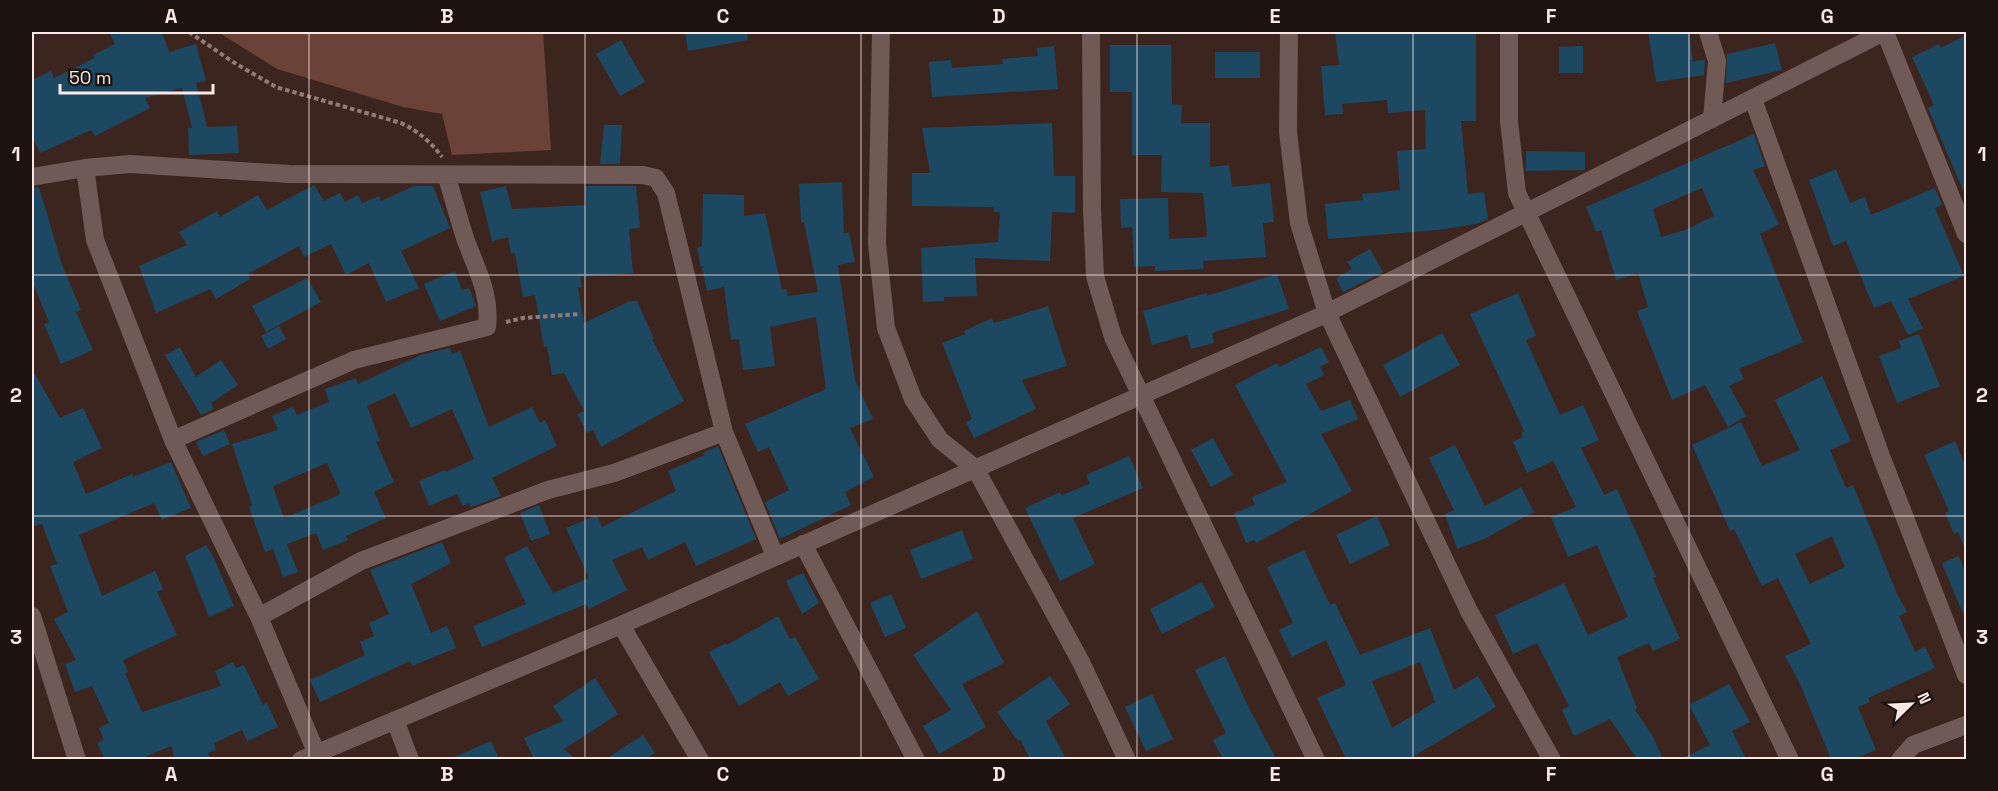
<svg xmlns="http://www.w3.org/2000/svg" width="1998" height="791" font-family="'Space Grotesk',sans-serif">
<rect width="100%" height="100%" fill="#3d251f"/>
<path fill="#6b4237" d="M218 32H543L551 150 452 155 442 114 403 107 277 69Z"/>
<path fill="#1d4862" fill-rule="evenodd" d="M109 32H162L169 52 196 44 206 81 196 83 207 127 237 126 239 153 189 155 188 128H192L182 88 145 98 150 108 95 136 91 130 40 153 32 135V80L51 71 54 78 95 58 93 55 115 44Z
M685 32H747L748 40 688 51Z
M1335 32H1476V121H1461L1468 194 1484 192 1488 219 1477 224 1438 230 1328 239 1325 204 1363 200 1362 194 1400 190 1397 151 1426 149 1425 110 1388 113 1387 100 1342 104 1343 114 1325 115 1321 66 1339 65Z
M1648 32H1689L1693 62 1705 59 1704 75 1656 82Z
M1966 35V197L1928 108 1934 105 1912 57 1939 44 1941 48Z
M621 40 645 82 620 96 596 54Z
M1775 43 1782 70 1726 83 1727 54Z
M1110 45H1171L1172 104 1182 105 1181 123H1210V167L1229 165 1232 187 1270 183 1274 222 1263 223 1266 257 1203 261 1204 269 1155 271V266L1134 267 1132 227 1121 228 1120 199 1168 198 1169 239 1206 237 1207 232 1203 193 1161 192 1162 155H1132V92H1110Z
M1054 46 1058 89 932 97 929 62 951 60 952 68 1003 64 1002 59 1038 56 1037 48Z
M1583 46V73H1559V47Z
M1215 52H1260V78H1215Z
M1052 123 1054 176H1075V213L1052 212 1050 261 975 258 977 296 944 297V301L923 302 921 248 998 242 1000 212H994V207L912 206V173H930L922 128Z
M604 125H622L620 164H600Z
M1754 134 1765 166 1753 170 1779 224 1760 234 1803 342 1739 369 1744 379 1729 386 1746 416 1728 427 1705 385 1672 400 1637 311 1648 307 1638 273 1616 280 1601 230 1596 232 1586 207ZM1702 188 1714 216 1685 230 1661 237 1653 209Z
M1526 151 1585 152V170L1526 171Z
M1836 169 1850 203 1865 197 1871 215 1935 188 1942 205 1935 208 1964 276 1908 299 1923 328 1908 335 1891 301 1874 308 1846 241 1833 246 1809 180Z
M842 182 844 233 849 232 855 262 838 265 855 380 873 419 850 428 874 477 845 492 851 505 780 539 765 502 789 490 769 447 758 452 745 424 826 389 816 317 770 327 775 366 743 370 739 339 731 340 724 287 707 291 702 268 705 266 701 267 697 248 702 246 703 194 744 195V216L765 213 782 290 786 289 788 296 818 292 804 222 801 223 799 184Z
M314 185 324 201 340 193 345 202 358 195 362 203 379 196 381 201 414 186H433L450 228 401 251 419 288 386 302 369 263 346 275 331 244 304 257 299 246 248 274 250 279 216 299 210 289 156 313 139 266 187 245 179 232 217 211 220 217 258 195 267 210Z
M506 186 512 209 586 205 585 186H636L640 228 629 229 633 273 580 277 582 287 578 288 584 323 630 301H637L654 339H652L684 401 601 447 593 430 587 433 577 414 584 411 564 373 552 375 547 346 544 347 535 295 523 297 515 253 511 254 508 237 492 241 480 192Z
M39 187 62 265 81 310 76 312 93 350 61 364 44 324 49 322 32 281V188Z
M1370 249 1383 272 1343 292 1336 278 1352 269 1347 262Z
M455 271 462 290 469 288 476 306 440 321 424 284Z
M1277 274 1289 309 1212 333 1214 343 1191 349 1187 335 1152 345 1143 311 1207 293V296Z
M307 278 321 302 266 332 252 306Z
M1518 293 1536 336 1526 340 1560 415 1583 405 1599 440 1581 448 1604 495 1617 489 1656 577 1653 578 1680 639 1653 651 1649 643 1617 657 1637 708 1635 710 1652 735 1663 759H1637L1610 719 1574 736 1562 710 1569 706 1537 643 1513 654 1495 615 1564 583 1588 635 1628 617 1597 545 1568 557 1551 517 1576 507 1553 461 1527 473 1513 442 1523 437 1521 433 1524 431 1470 314Z
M1048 306 1067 366 1022 380 1036 409 974 438 966 422 972 419 942 343 965 334 964 331 992 318 994 323Z
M279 326 286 339 268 349 261 336Z
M1442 333 1460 365 1400 397 1383 365Z
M1919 334 1940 386 1897 403 1879 356 1901 348 1899 341Z
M180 347 196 377 221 360 238 385 211 403 214 409 201 415 165 355Z
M1321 347 1329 362 1320 367 1324 375 1306 384 1321 411 1350 400 1358 419 1321 434 1352 491 1256 543 1254 540 1246 543 1234 513 1255 505 1252 497 1287 482 1235 385 1277 363 1279 367Z
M450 348 452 354 460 351 489 427 532 407 540 423 545 420 557 446 492 478 501 496 471 507 469 503 463 506 457 494 429 506 419 481 445 470 446 472 474 459 452 409 411 428 395 393 367 406 380 441 376 442 394 482 374 492 386 518 346 536 348 540 323 550 316 533 287 544 298 572 283 577 273 549 265 552 249 507 252 505 232 444 278 430 272 416 293 407 297 415 329 402 325 389 356 378 358 384 421 355ZM327 463 340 492 339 495 284 518 273 486Z
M32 369 60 418 83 408 102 448 73 462 86 494 132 474 133 477 171 462 191 508 162 520 154 503 79 535 102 596 155 571 163 589 157 592 177 635 123 660 128 672 125 673 142 712 221 686 215 671 233 662 236 668 244 665 263 705 267 703 278 727 247 741 242 730 214 743 216 750 208 753 210 759H175L171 746 140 759H105L97 743 104 740 99 728 109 723 92 686 75 692 65 664 76 660 54 619 68 612 50 566 57 564 42 524 35 526 32 515Z
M1822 376 1851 441 1830 450 1846 488 1853 485 1897 594 1907 612 1899 616 1915 652 1925 647 1935 668 1868 698 1870 702 1858 707 1876 750 1854 759H1831L1800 684 1785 656 1811 644 1778 578 1762 586 1734 529 1730 531 1692 445 1741 422 1762 466 1800 450 1775 400ZM1832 536 1845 567 1810 584 1795 554Z
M224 430 230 444 203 456 196 442Z
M1213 438 1233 475 1211 487 1191 450Z
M1955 441 1966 468V551L1958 532 1954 534 1945 513 1949 511 1924 455Z
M1455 445 1485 506 1521 487 1534 512 1484 539 1457 549 1445 514 1454 510 1429 458Z
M718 446 756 539 696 566 685 542 648 560 642 547 612 560 627 590 589 609 586 604 482 647 473 626 526 604 504 558 527 546 553 593 589 578 566 528 597 515 602 527 676 491 668 471 705 455 703 453Z
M1129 456 1143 488 1073 518 1095 564 1060 581 1025 508 1060 492 1062 495 1090 484 1086 475Z
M539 505 550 534 531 541 520 513Z
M1377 516 1390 545 1350 564 1336 535Z
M962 530 973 559 921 579 910 550Z
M442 542 451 563 411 584 431 633 447 626 456 648 412 666 410 661 320 702 310 680 365 655 360 642 374 636 369 623 389 614 370 570Z
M206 545 215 560 234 606 209 617 185 556Z
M1304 550 1330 605 1335 603 1360 655 1430 628 1454 690 1478 676 1496 707 1409 759H1346L1317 698 1346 685 1326 640 1292 657 1279 630 1293 623 1267 567ZM1420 662 1435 702 1392 728 1372 681Z
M1959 556 1966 574V621L1942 563Z
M803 573 819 603 802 614 786 581Z
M1202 582 1215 607 1162 634 1150 609Z
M891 594 906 628 885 637 870 603Z
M977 611 1004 663 962 684 986 727 939 754 923 726 951 710 913 655Z
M778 616 790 639 795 637 819 679 788 696 780 682 739 706 709 652 726 643 727 645Z
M1225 656 1247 704 1276 759H1223L1213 740 1226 733 1195 670Z
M1050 676 1070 704 1046 721 1066 759H1030L1020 739 1018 741 997 712Z
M595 678 618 714 564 749 575 759H534L524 738 563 721 553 706Z
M1729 684 1750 722 1732 731 1746 759H1681L1710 745 1689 705Z
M1152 694 1173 739 1146 751 1125 707Z
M643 735 655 753 644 759H606Z
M491 741 499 759H450Z"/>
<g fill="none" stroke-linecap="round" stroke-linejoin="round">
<path stroke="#907b76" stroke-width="4" stroke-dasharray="4.5 3" stroke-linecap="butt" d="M189 32 233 62 276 87 401 123C419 132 430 141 442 157
M506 322 523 318 580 314"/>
<path stroke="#6f5a55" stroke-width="18" d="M881 32 877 244 886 328 913 399 940 440 975 468 1081 662 1127 760
M1091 32 1092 210 1095 276 1113 337 1316 760
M1289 32 1288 132 1299 223 1327 313 1469 611 1552 760
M1509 32V121L1517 193 1790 760
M1708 32 1717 61 1712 119
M1885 32 1966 234
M1753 99 1881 456 1966 675
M85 168 95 240 173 440 259 617 316 752
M32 177 85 168 130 164 289 174 643 175 656 178 666 193 724 432 775 556
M173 440 354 360 487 327C491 293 476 269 465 238 458 217 453 196 446 175
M803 544 916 760
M32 616 77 760
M259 617 361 561 548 490 614 473 724 432
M621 625 700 760
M395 720 410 760
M301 760 621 625 1319 317 1884 32
M1900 760 1913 745 1966 725"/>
</g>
<path fill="none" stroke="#f9e8e4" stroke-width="1.5" stroke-opacity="0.55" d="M309 32V760M585 32V760M861 32V760M1137 32V760M1413 32V760M1689 32V760M32 275H1966M32 516H1966"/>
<rect width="1998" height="791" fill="none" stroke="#1d120f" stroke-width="66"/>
<g transform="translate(1911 704) rotate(66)" stroke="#1d120f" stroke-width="4.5" paint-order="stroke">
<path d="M0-4.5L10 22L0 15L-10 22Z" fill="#f9e8e4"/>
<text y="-9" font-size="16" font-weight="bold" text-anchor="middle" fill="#f9e8e4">N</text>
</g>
<path d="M60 84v9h153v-9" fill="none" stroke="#f9e8e4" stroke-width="3"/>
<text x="69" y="84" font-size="18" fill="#f9e8e4" stroke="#1d120f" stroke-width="4.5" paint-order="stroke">50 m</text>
<rect x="33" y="33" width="1932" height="725" fill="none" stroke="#f9e8e4" stroke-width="2"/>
<g font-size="20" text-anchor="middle" font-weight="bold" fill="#f9e8e4">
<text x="171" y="23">A</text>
<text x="447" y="23">B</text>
<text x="723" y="23">C</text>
<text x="999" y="23">D</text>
<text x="1275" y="23">E</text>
<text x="1551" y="23">F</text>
<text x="1827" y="23">G</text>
<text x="16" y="161">1</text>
<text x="1982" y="161">1</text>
<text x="16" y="402">2</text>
<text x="1982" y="402">2</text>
<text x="16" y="644">3</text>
<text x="1982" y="644">3</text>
<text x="171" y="781">A</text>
<text x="447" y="781">B</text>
<text x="723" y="781">C</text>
<text x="999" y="781">D</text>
<text x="1275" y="781">E</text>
<text x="1551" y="781">F</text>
<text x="1827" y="781">G</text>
</g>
</svg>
